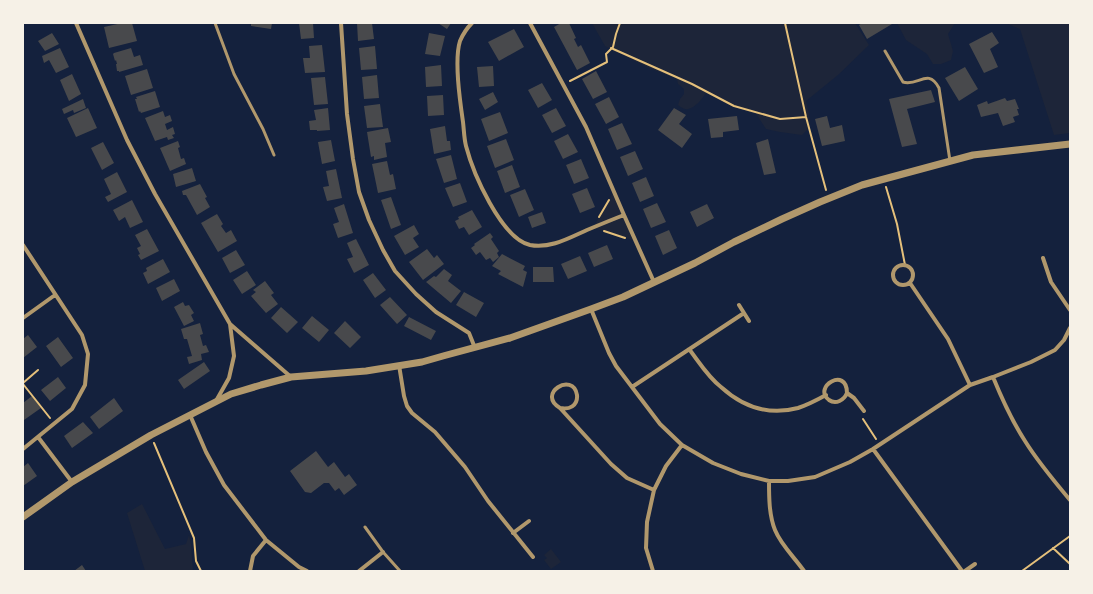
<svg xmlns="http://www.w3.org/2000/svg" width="1093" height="594" font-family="Cabin,sans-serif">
<rect width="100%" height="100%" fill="#14213d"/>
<path fill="#1d2539" d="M592 23H855L869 45 838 75 806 101 809 114 810 127 802 135 780 132 766 129 757 115 756 111 733 107 706 93C702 99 695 108 688 109 684 110 681 107 678 105L680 99 684 94V89L678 84 677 79 649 68 605 46Z
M897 23H955L948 34 953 51 951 60 941 64H933L927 54 906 40Z
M1007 23H1070V133L1054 135 1020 29 1010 25Z
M613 192 636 241 593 228Z
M142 504 165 549 186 544 189 535 191 544 193 571H145L127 513Z
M551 549 561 562 551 569 544 560 547 558 544 555Z"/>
<path fill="#48494c" d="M122 23H132L137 41 109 48 104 27Z
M251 23H272L271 29 251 26Z
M299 23H313L314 38 301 39Z
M357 23H372L374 39 358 41Z
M438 23H451L447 29Z
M561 23H569L576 38 574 39 578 47 581 45 590 63 577 70 554 27Z
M862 23H891L892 24 867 39 859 25Z
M514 29 524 47 499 61 488 42Z
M992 32 999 43 990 49 998 67 984 73 969 44Z
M52 33 59 44 45 51 38 41Z
M429 33 445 36 440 56 425 54Z
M322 45 325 72 305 73 303 58H310L309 46Z
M375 46 377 69 361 70 359 48Z
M60 48 69 67 56 73 49 60 44 63 42 56Z
M131 48 134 57 140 55 143 65 119 72V71H117L116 64H117L116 60 115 61 113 54 114 53Z
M441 65 442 86 426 87 425 67Z
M493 66 494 86 479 87 477 67Z
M965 67 978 89 959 101 945 78Z
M147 69 153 88 131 95 125 76Z
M596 71 607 92 593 99 582 79Z
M72 74 81 94 69 101 60 80Z
M377 75 379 98 364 99 362 77Z
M325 77 328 104 314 105 311 78Z
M542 83 552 100 538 108 528 90Z
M931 90 935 102 907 109 917 144 902 147 889 99Z
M155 91 160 107 141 113 140 111 139 112 135 99H137L136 97Z
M493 92 498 102 485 110 479 99Z
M443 95 444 115 428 116 427 96Z
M609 97 619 117 606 124 595 104Z
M1005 98 1007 101 1015 99 1019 109H1017L1019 115 1013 117 1015 122 1003 126 998 113 981 117 977 105 987 101 988 104Z
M83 99 86 108 74 113 73 110 64 114 62 109Z
M380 104 383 127 367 128 364 106Z
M88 108 97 128 76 137 67 118Z
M328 108 330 130 317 131V130H310L309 121 316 120 314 110Z
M556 108 566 126 552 133 542 115Z
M674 108 686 115 679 124 692 134 682 148 658 130Z
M163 111 165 117 170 115 172 121 165 124 167 130 173 127 175 134 172 135 174 138 168 140 167 137 155 141 145 118Z
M500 112 508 133 489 141 481 119Z
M737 116 739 130 723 132V137L711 138 708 119Z
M827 116 830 128 842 125 845 141 822 146 815 119Z
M622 123 632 144 617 150 608 129Z
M445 126 447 141H450L451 150 434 154 430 129Z
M388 128 391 142 385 143 387 157 374 160V156L371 157 367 132Z
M568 134 578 152 563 159 554 141Z
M506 139 514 160 495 168 487 146Z
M768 139 776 173 764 175 756 143Z
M331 140 335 161 322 164 318 142Z
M178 141 180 147 178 148 181 159 184 158 186 164 170 171 160 148Z
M103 142 114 163 102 170 91 148Z
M635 151 643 169 628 176 620 157Z
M451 155 457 179 444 183 436 159Z
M581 159 589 178 574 184 566 165Z
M387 161 390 175 393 174 396 189 378 193 372 164Z
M512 165 520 187 505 193 497 171Z
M192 168 196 181 176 187 173 174Z
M336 169 342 198 327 201 323 187 329 186 326 171Z
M117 172 127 192 108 202 105 197 111 194 104 179Z
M646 177 654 196 640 202 632 183Z
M460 183 467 202 453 207 445 188Z
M200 184 207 197 205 198 210 207 197 215 186 195H183L182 191Z
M587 188 595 207 580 213 572 194Z
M525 189 534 210 519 217 510 195Z
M391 197 401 225 391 229 381 200Z
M132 200 143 222 130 228 125 217 119 221 113 210Z
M657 203 666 222 651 228 643 209Z
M344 204 353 233 338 238 333 224 339 222 334 208Z
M707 204 714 218 697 227 690 212Z
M472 210 482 227 469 235 464 227 459 229 455 221 459 219 458 217Z
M542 212 546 223 532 228 528 217Z
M217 214 223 224 221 226 226 233 231 230 237 241 218 252 201 223Z
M414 225 419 234 413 238 419 247 405 255 394 236Z
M147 229 159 251 141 260 138 255 140 254 137 248 141 246 135 235Z
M669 230 677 248 663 255 655 236Z
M490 233 493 237 491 239 499 251 497 253 499 257 493 262 490 258 486 260 480 252 476 255 471 248 475 245 474 244Z
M356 239 369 265 354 273 347 259 353 257 347 243Z
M607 245 613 259 594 267 588 253Z
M427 249 434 258 437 255 444 264 423 280 409 262Z
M236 250 245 265 230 273 222 258Z
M502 254 525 266 523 270 527 272 523 287 498 274 501 271 492 266Z
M580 256 587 271 568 279 561 264Z
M163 259 170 272 148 284 143 273 147 271 146 268Z
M533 267H553L554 282H533Z
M444 269 452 275 448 281 461 291 451 303 426 282 434 276 436 277Z
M247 271 256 285 242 294 233 280Z
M373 273 386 290 375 298 363 280Z
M174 279 180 291 162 301 156 288Z
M265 281 274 293 271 295 278 304 266 313 251 296 256 292 253 290Z
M464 292 484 303 476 317 456 305Z
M390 297 407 315 397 324 380 305Z
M183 302 185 306 189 305 194 313 191 315 194 321 184 326 174 307Z
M281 307 298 322 287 333 271 318Z
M312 316 329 330 319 342 302 328Z
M409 317 436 331 431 340 404 326Z
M345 321 361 337 350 348 334 333Z
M200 323 203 334 200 335 203 346 206 345 209 352 201 354 202 360 189 364 187 357 192 356 187 339H184L181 329Z
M28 335 37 347 23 358V339Z
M58 337 73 358 61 367 46 346Z
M204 362 210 371 184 389 178 380Z
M58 377 66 388 50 401 41 390Z
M32 396 41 408 24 420 23 419V403Z
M114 398 123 411 99 429 90 417Z
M83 422 93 433 72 448 64 436Z
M316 451 328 467 334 462 345 477 349 474 357 485 344 495 339 488 335 491 329 483H324L311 493 305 492 290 471Z
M28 463 37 476 23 486V467Z
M82 565 86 571H74Z"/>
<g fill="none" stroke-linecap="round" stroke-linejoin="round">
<path stroke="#e5c07b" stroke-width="2" d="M785 23 806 117 826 190
M611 48 692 84 734 106 780 119 806 117
M570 81 607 62 606 54 613 47 616 34 620 23
M886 187 897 224 905 265
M599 217 609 200
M604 231 625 238
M23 383 38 370
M23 384 50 418
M863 419 876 439
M154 443 194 538 196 561 201 571
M1053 548 1070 564
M1022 571 1070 536"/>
<path stroke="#b1986c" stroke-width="3" d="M215 23 234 74 263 129 274 155
M885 51 903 82C918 87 928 67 939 88L950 161
M365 527 383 552 400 571"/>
<path stroke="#b1986c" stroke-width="4" d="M76 23 127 140 155 194 230 324 291 377
M341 23 347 114 353 159 359 192 369 220 383 250 395 271 416 294 436 312 469 333 475 348
M472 23C467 28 463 34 460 41 454 60 460 101 463 122 464 130 464 138 466 146 473 173 501 238 530 245 550 249 569 238 587 230 599 225 611 220 624 215
M530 23 586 127 624 215 654 282
M23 245 82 335 88 354 85 385 72 409 23 449
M1043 258 1051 282 1070 310
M893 275a10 10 0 1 1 20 0a10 10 0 1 1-20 0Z
M910 283 948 339 970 385
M739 305 749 321
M591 309 609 353 616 366 660 424 682 445 713 463 741 474 769 481H788L815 477 850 462 873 449 970 385 993 377 1031 362 1055 350 1064 340 1070 328
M23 318 55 295
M689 349C699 362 708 377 721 387 743 407 768 416 798 408 807 405 817 400 826 395
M399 365 404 396 407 406 412 413 435 432 465 467 488 501 533 557
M993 377C1002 399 1012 421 1025 441 1038 462 1054 481 1070 500
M632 387 744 313
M847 393C844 400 836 405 829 400 812 387 847 366 847 393L854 398 864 411
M216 401 229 378 234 356 230 324
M560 408C569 410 578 406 577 395 573 371 536 394 560 408L611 464 627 478 654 490
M190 415 206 452 224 485 266 540 299 567 307 571
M38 437 72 482
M873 449 962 571
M769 481C769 497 769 515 775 530 781 545 795 558 804 571
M513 533 529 521
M250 571 253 556 266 540
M359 571 383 552
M653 571 646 548 647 522 654 490 666 466 682 445
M965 571 975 564"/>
<path stroke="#b1986c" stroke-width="7" d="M23 517 72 482 151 435 190 415 231 394 261 385 291 377 366 371 422 362 443 356 510 338 591 309 623 297 695 263 734 242 782 219 820 202 862 185 973 155 1070 144"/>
</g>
<rect width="1093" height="594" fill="none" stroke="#f6f1e7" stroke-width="48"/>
</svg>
